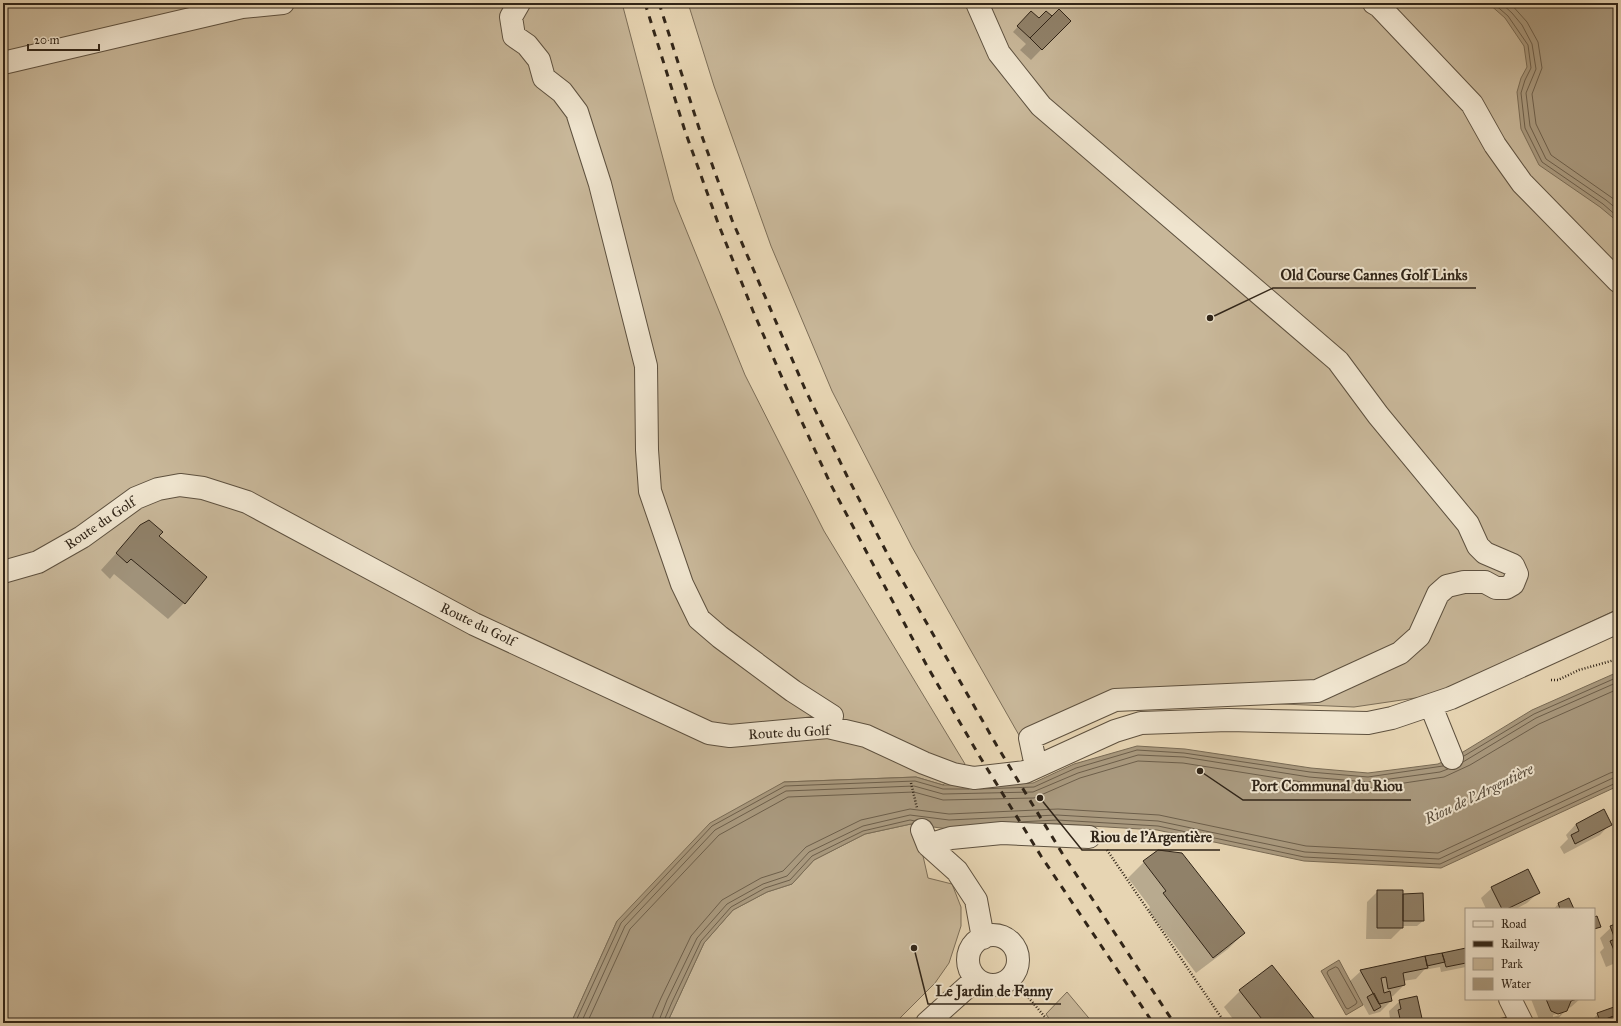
<svg xmlns="http://www.w3.org/2000/svg" width="1621" height="1026" font-family="'IM FELL Great Primer',serif">
<rect width="100%" height="100%" fill="#e7d5b3"/>
<filter id="stains"><feTurbulence type="fractalNoise" baseFrequency=".005" numOctaves="4"/><feColorMatrix values="0 0 0 0 .2 0 0 0 0 .09 0 0 0 0 .02 0 0 0 .5 -.17"/></filter>
<radialGradient id="worn" r=".72"><stop offset=".6" stop-color="#630" stop-opacity="0"/><stop offset="1" stop-color="#630" stop-opacity=".3"/></radialGradient>
<path fill="#c8b799" stroke="#7c6e58" d="M3 3H622L674 200 745 375 824 531 965 764 943 785 916 777 784 782 617 921 571 1023H3Z
M688 3H1618V609L1436 695 1354 707 1234 702 1110 711 1028 751 912 547 832 391 771 246 714 86Z
M911 824 916 825 928 878 952 884 961 907V926L949 963 935 983 895 1023H667L704 943 733 910 767 892 792 884 814 860 865 834Z
M1067 992 1093 1023H1052L1046 1014Z"/>
<path fill="#a9997e" stroke="#796b55" d="M1488 3H1616L1618 7V222L1600 207 1539 165 1521 129 1517 92 1521 78 1527 67 1524 46 1505 18Z
M1618 672V786L1441 868 1304 861 1157 830 1057 824 948 829 911 824 865 834 814 860 792 884 767 892 733 910 704 943 667 1023H571L617 921 710 823 784 782 916 777 943 785 1033 783 1074 764 1137 746 1185 749 1311 768 1368 773 1438 764 1463 752 1532 710Z
M1339 960 1363 1005 1346 1015 1321 971Z"/>
<path fill="#0003" fill-rule="evenodd" d="M1031 12 1039 19 1069 21 1031 60 1020 50 1026 44 1013 32Z
M141 526 158 536 184 603 168 619 114 574 110 579 101 570Z
M1576 824H1610L1600 835 1564 854 1560 847 1568 839 1566 835Z
M1159 851 1244 933 1228 949 1196 973 1148 910 1150 907 1128 878 1144 862Z
M1492 888 1538 893 1527 903 1516 909H1486L1481 898Z
M1378 891 1402 895 1423 921 1417 926H1402V928L1391 939H1366L1367 902Z
M1558 904 1573 909H1554Z
M1618 921V962L1606 967 1600 952 1604 948 1600 938Z
M1466 949V967L1441 972 1440 967 1424 970 1416 979 1403 981 1404 985 1393 996 1390 997 1391 1001 1380 1012 1369 1015 1350 981 1361 971Z
M1240 991 1316 1023H1236L1224 1007Z
M1531 999H1580L1571 1007 1567 1009 1555 1022 1551 1023 1540 1022ZM1560 1013V1015L1553 1017V1015Z
M1400 1001 1422 1023H1388L1390 1019 1389 1011Z
M1618 1012V1023H1594L1593 1019 1598 1014Z"/>
<g fill="none" stroke-linecap="round" stroke-linejoin="round">
<path stroke="#6d5f4b" stroke-width="1" d="M1493 3 1508 16 1528 45 1531 68 1525 80 1521 93 1525 128 1542 162 1603 204 1618 217
M1501 3 1512 13 1522 25 1532 44 1536 69 1526 93 1530 126 1546 159 1606 200 1618 210
M1510 3 1527 22 1538 42 1542 68 1532 94 1536 124 1551 155 1618 202
M1464 756 1534 714 1618 677
M1463 762 1536 718 1618 682
M980 789 1034 787 1076 768 1137 750 1184 753 1310 772 1368 777 1443 766
M1018 822 1057 820 1158 826 1304 857 1440 864 1618 782
M1336 967 1338 968 1357 1002 1356 1004 1348 1009 1346 1008 1327 973 1328 971Z
M575 1023 621 923 712 826 785 786 915 781 943 789H969
M581 1023 625 926 715 830 786 791 914 786 943 794 1033 792 1078 773 1138 755 1184 757 1309 777 1368 782 1440 772 1448 769
M587 1023 630 929 719 835 788 797 914 792 943 800 1034 798 1080 778 1138 761 1183 763 1309 783 1371 788 1444 777 1470 765 1539 724 1618 689
M652 1023 653 1016 661 998 691 936 722 900 761 878 783 871 806 847 861 820 910 809 949 814 1058 809 1159 815 1306 846 1438 853 1610 773 1618 771
M658 1023 667 1000 697 938 727 904 763 884 787 876 809 852 863 826 910 815 949 820 1057 815 1158 821 1305 852 1439 859 1613 778 1618 777
M663 1023 672 1002 701 941 731 907 765 888 790 880 812 856 863 831 910 820 915 821"/>
</g>
<path fill="#908169" stroke="#312518" d="M1059 9 1071 21 1042 50 1030 38Z
M1031 11 1039 18 1046 11 1052 16 1030 38 1017 26Z
M149 520 163 532 159 536 207 577 185 604 131 559 127 563 116 553 140 525Z
M1604 809 1612 825 1575 844 1571 835 1579 831 1576 824Z
M1158 850 1182 853 1245 933 1213 958 1163 893 1166 891 1143 861Z
M1528 869 1540 893 1507 909H1502L1491 887Z
M1377 890H1403V928H1377Z
M1423 893 1424 921H1403V894Z
M1569 898 1574 909H1560L1558 903Z
M1597 916 1601 927 1594 929V917Z
M1618 923V956L1617 957 1610 941 1615 939 1610 926Z
M1466 948V963L1446 967 1442 953Z
M1442 953 1445 962 1427 966 1425 956Z
M1425 956 1428 968 1403 973 1405 985 1388 989 1386 977 1381 978 1384 993 1390 991 1392 1001 1379 1004 1360 970Z
M1272 965 1318 1023H1265L1239 990Z
M1374 993 1381 1007 1374 1011 1367 997Z
M1417 996 1423 1023H1401L1398 1010 1401 1009 1399 1000Z
M1546 999H1577L1571 1001 1567 1011 1558 1014 1551 1011Z
M1614 1007 1617 1015 1600 1021 1597 1013Z
M1618 1010V1023H1595L1617 1015 1616 1011Z
M1509 1017 1510 1023H1485V1021Z"/>
<g fill="none" stroke-linecap="round" stroke-linejoin="round">
<g stroke="#5e513f" stroke-width="24">
<path id="minor" d="M519 3 511 17 514 36 527 45 539 60 544 78 562 92 577 112 600 184 646 366 647 450 650 491 682 584 699 619 720 637 793 691 832 716
M977 3 999 53 1041 106 1338 361 1378 415 1468 524 1478 546 1485 553 1513 565 1517 574 1513 584 1506 588H1496L1485 582H1464L1447 586 1438 594 1419 636 1400 653 1317 691 1115 700 1030 738 1034 757 1038 766
M1374 3 1379 6 1472 104 1495 145 1522 183 1618 281
M3 63 242 7 283 3
M3 572 38 562 82 537 136 498 158 489 180 485 203 488 247 502 474 624 709 733 730 736 828 727 866 736 924 763 953 774 974 778 1025 772 1115 731 1141 723 1228 720 1368 723 1392 718 1451 698 1618 622
M1431 706 1452 758
M922 830 928 845 951 838 1002 833 1089 837
M928 845 957 871 976 900 983 938
M968 960a25 25 0 1 1 50 0a25 25 0 1 1-50 0Z
M1510 999 1522 1023
M927 1023 976 979"/>
</g>
<path stroke="#312518" stroke-width="2.5" stroke-dasharray="1 2" stroke-linecap="butt" d="M1551 680H1558L1579 670 1618 659
M911 783 917 808
M1107 850 1225 1023
M1011 977 1050 1023"/>
<use href="#minor" stroke="#efe4ce" stroke-width="22"/>
<path stroke="#312518" stroke-width="3" stroke-dasharray="7 7" stroke-linecap="butt" d="M645 3 685 131 718 223 753 311 790 396 831 485 927 666 980 757 1041 856 1153 1023
M659 3 699 128 732 220 805 389 847 476 890 559 997 746 1062 853 1174 1023"/>
</g>
<g text-anchor="middle" stroke-width="4" stroke-linejoin="round" paint-order="stroke">
<g font-size="14" fill="#312518" stroke="#efe4ce">
<text transform="translate(100 523) rotate(-34)" y="5">Route du Golf</text>
<text transform="translate(478 624) rotate(26)" y="5">Route du Golf</text>
<text transform="translate(789 732) rotate(-3)" y="5">Route du Golf</text>
</g>
<g font-size="15" font-style="italic" fill="#554837" stroke="#efe4ce">
<text transform="translate(1479 794) rotate(-26)" y="5">Riou de l'Argentière</text>
</g>
</g>
<path fill="none" stroke="#312518" stroke-width="1.5" d="M1210 318L1273 288H1476M1200 771L1243 800H1411M1040 798L1082 850H1220M914 948L928 1004H1061"/>
<g fill="#312518" stroke="#efe4ce" stroke-width="1.5">
<circle cx="1210" cy="318" r="4"/>
<circle cx="1200" cy="771" r="4"/>
<circle cx="1040" cy="798" r="4"/>
<circle cx="914" cy="948" r="4"/>
</g>
<g font-size="15" text-anchor="middle" font-weight="bold" fill="#312518" stroke="#efe4ce" stroke-width="4" stroke-linejoin="round" paint-order="stroke">
<text x="1374" y="280">Old Course Cannes Golf Links</text>
<text x="1327" y="791">Port Communal du Riou</text>
<text x="1151" y="842">Riou de l'Argentière</text>
<text x="994" y="996">Le Jardin de Fanny</text>
</g>
<rect width="1621" height="1026" fill="none" stroke="#e7d5b3" stroke-width="16"/>
<rect x="4" y="4" width="1613" height="1018" fill="none" stroke="#312518" stroke-width="2"/>
<rect x="8" y="8" width="1605" height="1010" fill="none" stroke="#312518"/>
<rect x="1465" y="908" width="130" height="92" fill="#efe4ce" stroke="#a39885"/>
<rect x="1473" y="921" width="20" height="6" fill="#efe4ce" stroke="#a39885"/>
<text x="1501" y="928" font-size="12" fill="#312518">Road</text>
<rect x="1473" y="941" width="20" height="6" fill="#312518" stroke="#a39885"/>
<text x="1501" y="948" font-size="12" fill="#312518">Railway</text>
<rect x="1473" y="958" width="20" height="12" fill="#c8b799" stroke="#a39885"/>
<text x="1501" y="968" font-size="12" fill="#312518">Park</text>
<rect x="1473" y="978" width="20" height="12" fill="#a9997e" stroke="#a39885"/>
<text x="1501" y="988" font-size="12" fill="#312518">Water</text>
<path d="M28 44v6h71v-6" fill="none" stroke="#312518" stroke-width="2"/>
<text x="34" y="44" font-size="12" fill="#312518" stroke="#efe4ce" stroke-width="3" paint-order="stroke">20 m</text>
<rect width="100%" height="100%" filter="url(#stains)"/>
<rect width="100%" height="100%" fill="url(#worn)"/>
</svg>
